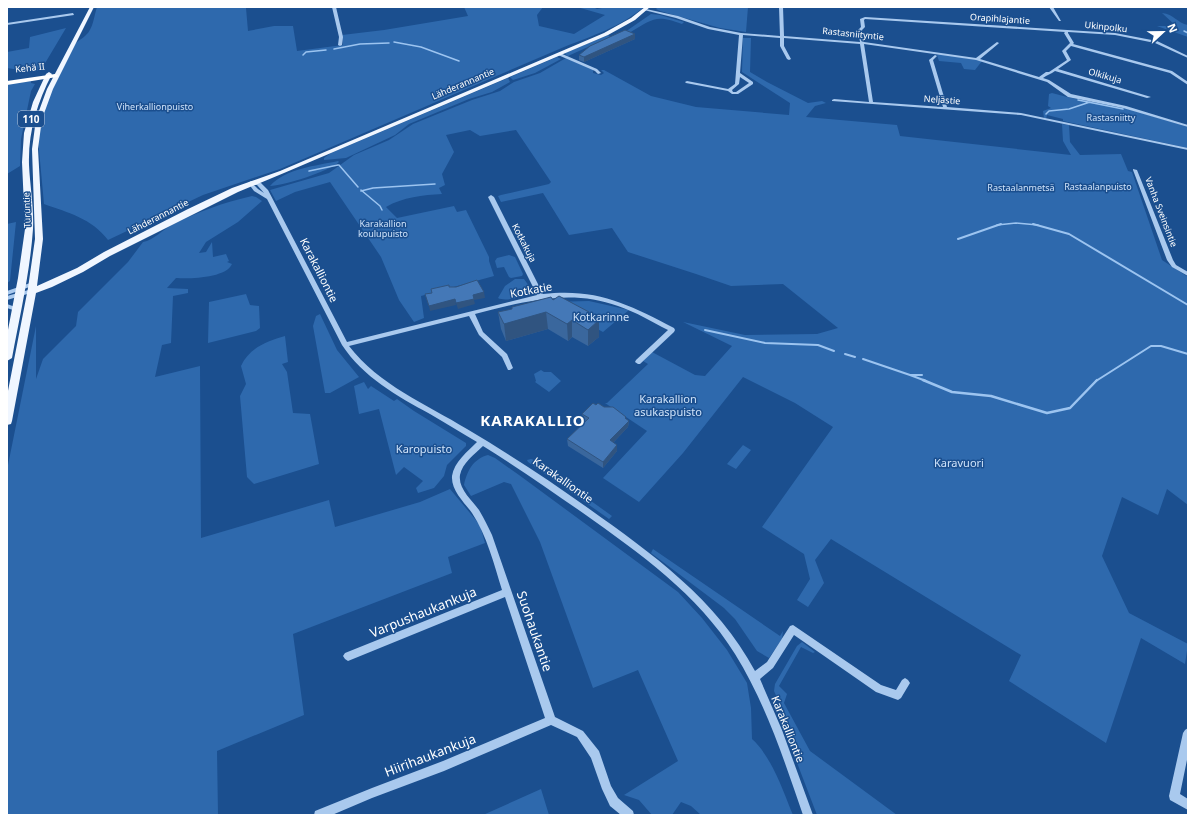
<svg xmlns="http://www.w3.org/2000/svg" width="1195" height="822" font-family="'Noto Sans',sans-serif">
<rect width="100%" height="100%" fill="#1b4f8f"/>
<path fill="#2e69ad" d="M97 7H251L246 8 248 31 274 26H293L297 51 343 45 342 35 384 30 468 16 464 7H543L537 15 539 26 574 34 605 15 577 7H593L597 9 607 7H644C618 28 594 35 564 47L280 169 203 195 108 240C91 218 69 213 44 204L38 139C39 109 58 73 73 47 77 40 80 41 86 35 93 29 94 16 97 7Z
M658 7H748L746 32 720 28 660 11 656 9Z
M1162 13C1174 14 1177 23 1188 25V37L1157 26H1176Z
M651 14 660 15 684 22 682 24C655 14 653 19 629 33L625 32Z
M66 28 41 70 33 72 7 68V52L29 48 30 37Z
M608 35 610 37 568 56 566 55 565 53Z
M743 38H751L750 72 767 82 808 103 822 101 826 103 815 106 806 117 897 125 900 136 1071 155 1063 141 1062 124 1069 125 1070 142 1080 155 1121 154 1128 171 1132 172 1162 260 1188 277V505L1167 489 1158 515 1122 497 1102 556 1129 613 1188 644 1185 664 1141 638 1106 743 1009 681 1021 655 831 539 815 560 824 583 808 607 797 600 810 579 804 554 762 527 833 427 795 403 743 377 683 453 639 502 603 478 647 431 605 403H607L648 364 643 361 652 352 695 375 705 376 732 346 683 322 745 335 817 334 838 328 783 284 731 286 696 274 628 252 612 228 569 235 543 193 501 202 498 196 501 195 549 184 551 182 516 130 480 136 470 130 446 135 454 152 442 174 445 185 439 188 442 194C423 195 403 197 386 207L397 218 454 206 457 212 466 210 489 257V261L494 276 421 296 424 318 414 322 399 300 381 257 330 182 295 192 276 201 270 190 329 173 354 155 389 140 413 124 472 100 500 91 514 82 540 73 566 58 593 70V73L601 75 604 73 601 70H604L651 96 696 107 789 115 790 103 742 72Z
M940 54 982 61 975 70 964 69 961 63 939 61 937 55Z
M557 57 561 59 535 73 513 80 510 77Z
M508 78 510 82 492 92 469 99 409 124 395 135 346 158 324 160V158L331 153Z
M31 81V83L35 84 31 91 21 139 20 166 7 174V84Z
M1052 93 1067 97 1128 109 1188 127V148L1063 121V119L1047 115 1046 119 1044 118 1043 111 1051 108 1048 106 1049 94Z
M338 161 339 162C330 171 283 186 270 186 286 168 316 166 338 161Z
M252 196 256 197 262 201 238 222 206 242 199 253 206 252 212 242 213 257 226 254 229 261 227 262 232 264C226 278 190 279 176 278L167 288 188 289V293L173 296 171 343 162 345 155 377 200 366 201 538 329 500 335 527 420 502 450 489 480 525 485 543 448 557 452 573 293 634 304 715 217 751 218 815H7V470L36 326V379L43 359 76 326 78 312 128 262 143 242C154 240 162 230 172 225 200 211 222 203 252 196Z
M16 222 10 281 7 283V224Z
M509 255 515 257 523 274 522 276 511 278 509 277 504 267 497 268 495 261 497 258Z
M515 279H524L529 286 530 292C524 297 505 302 498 298L505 286Z
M246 294 250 305 259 306 260 328 256 331 208 343 209 302Z
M589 301 629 310 603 332 555 306 550 302Z
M320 314 337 350 359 377 330 393H325L313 326 316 316Z
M285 336 288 362 282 364 287 372 293 413 310 414 319 464 254 484 247 477 240 396 246 384 241 366C249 348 267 341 285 336Z
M541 370 544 372H551L561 381 549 392 535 382 536 381 534 374Z
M364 382 368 389 371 386 394 401 397 399 414 411 466 443V446L447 465 444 476 434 488 418 493 416 488 423 481 404 467 396 475 379 409 359 414 354 386Z
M743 445 751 450 736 469 727 464Z
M488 455 495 458 519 475 678 592 702 618 727 650 747 683 751 708 752 739C772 757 783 791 793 815H701L691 806 681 802 672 815H652L639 800 624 795 678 761 638 670 593 688 540 542 511 484 504 482 471 496 464 485C467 471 473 459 488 455Z
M531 459 534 460 612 516 609 519 528 462 527 460Z
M653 549 780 636 783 631 782 639 769 658 757 651 735 619 724 608 651 553Z
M802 642 815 652 813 653 801 647 779 686 787 694 784 703 810 751 897 815H817L778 713 783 711 774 691 775 684 797 646Z
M541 789 549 815H483Z"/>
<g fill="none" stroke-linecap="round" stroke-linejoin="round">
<path stroke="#9cc4f0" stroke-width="1.5" d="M1184 31 1188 33
M394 42 421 47 459 61
M334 49 360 44 389 43
M303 55 306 52 326 50
M1078 100 1123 109
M1046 114 1049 111 1069 109 1090 102
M339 165 358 187
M309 171 338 165
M361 190 380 206 382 210
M361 191 373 188 435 184
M997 225 1016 223 1038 225"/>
<path stroke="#9cc4f0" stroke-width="2" d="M1033 224 1069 234 1188 305
M958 239 1001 224
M705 330 765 343 818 345 834 351
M845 354 855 357
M863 359 910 375H922
M910 375 926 381
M1096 381 1151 346H1161L1188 354"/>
<path stroke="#9cc4f0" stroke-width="2.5" d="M923 380 952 392 991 396 1047 413 1070 408 1097 380"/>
<path fill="#a9c9ee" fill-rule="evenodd" d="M332 7H336L343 37 342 45 340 46 338 45 339 37Z
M779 7H783L784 36 860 42 858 30 861 27 860 19 865 17 1115 33 1157 41 1188 56V58L1155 43 1115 35 1068 32V33L1074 43 1073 44 1172 71 1188 82V85L1170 73 1071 46 1066 51 1071 60 1058 69 1151 97 1147 98 1055 71C1051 74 1047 75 1043 78L1049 80 1071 94 1126 106 1188 125V127L1123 108 1068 97 1047 82 976 60 864 44 873 102 943 107 929 60 935 55 937 56 933 60 947 107 1021 113 1188 148V150L1021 115 832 101V100L834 99 869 102 860 44 784 38V46L791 59 789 60 787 59 780 46V38L743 35 740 73 753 82V84L738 94H732L728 91 686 83 685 82 687 81 728 89 735 84 739 35 708 29 676 18 644 10 646 9 678 16 710 27 741 33 780 36ZM865 19 1065 32 1064 33 1070 43 1062 51 1067 60 1049 72H1046L1039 77 980 59 998 44 999 43 997 42 976 58 864 42 862 30 865 27 864 20ZM740 77 749 83 736 92H733L732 90 739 84Z
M1049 7H1053L1061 21H1059Z
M73 13 74 15 7 25V23Z
M558 53H560L597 69 601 73 598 74 595 71 558 55Z
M1133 169 1137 170 1173 260 1176 265 1188 272V276L1172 267 1167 260 1133 170Z
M251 181 261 183 268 190 347 342 537 295 488 197 491 195 494 197 543 294C597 288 628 304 674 328L675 330 674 332 640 364H638L635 362 636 360 668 330C652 322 636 312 618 306 570 288 522 302 475 314L483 332 507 354 513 368 510 370H508L502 357 479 335 469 316 349 346C379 385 426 404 467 429 509 454 549 480 588 508 653 554 717 600 755 671L767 662 790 626 793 625 881 685 896 690 902 680 905 678 908 680 910 683 901 698 898 700 876 692 794 635 773 668 760 679 782 730 813 815H803C784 760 766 704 735 654 698 594 639 553 583 513 550 490 517 467 483 446 475 454 462 463 460 475 458 489 472 500 479 510 484 518 488 527 492 535L555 717 583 731 599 751 611 786 618 798 633 811 634 815H621L610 806 602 789 591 758 577 737 551 725 444 771 372 798 332 815H314L315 811 372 788 443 761 545 718 505 597 348 661 345 659 343 656 345 653 502 590C494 564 487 536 472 513 465 503 451 491 452 476 454 462 468 451 477 442 461 433 446 423 430 414 397 396 363 377 342 345L267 199 254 191 248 183ZM254 185H257L264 193 258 189Z
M33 282 35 283V285L7 295V291Z
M32 289 34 290V292L7 300V296Z
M7 304 18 308 19 309 16 311 7 308Z
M1188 728V755L1180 794 1188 799V810L1170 800 1169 796 1183 733 1185 730Z"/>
<path fill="#f0f6ff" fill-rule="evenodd" d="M90 7H94L53 89 42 119 38 149 43 239 37 286 77 268 104 252 188 209 232 188 280 171 604 33 631 18 645 7H650L635 20 608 35 284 173 238 192 110 256 83 272 52 287 36 293 12 421 11 424 7 425V396L28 288 35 239 32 149 36 119 47 89Z
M49 72 52 74C37 103 28 132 29 165 30 186 34 207 33 229 30 272 20 315 12 358L7 361V335L18 278 25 229 22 162 24 133 33 102 46 74Z"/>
<path fill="#fff" fill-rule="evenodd" d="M55 74 59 76 57 77 7 85V81Z"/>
</g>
<path fill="#3a679d" d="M635 34V39L584 62 579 60V55Z
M553 300 589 312V315L599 320V337L588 346 572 337 568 341 548 329 506 341 501 329 498 312Z
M596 405 604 407 626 417V419L629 421 628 427 613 443 617 451 603 468 568 446 567 439 585 422 582 420V414Z"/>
<path fill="#305480" d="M635 34V39L584 62V57Z
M484 292 485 298 474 300 475 304 458 309 456 303 473 295Z
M455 299 456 305 430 311 429 306Z
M546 312 548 329 506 341 504 324Z
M589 312V329L599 320V337L588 346V314Z
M572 320V337L568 341 567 324Z
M629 421 628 427 609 447 610 440Z
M617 445V451L603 468V462Z"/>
<path fill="#4478b7" stroke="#305480" d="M625 30 635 34 584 57 579 55 590 46Z
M477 280 484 292 473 295 474 299 456 303 455 299 429 306 425 294 432 293 431 289 449 285V287H456Z
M559 296 589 312 588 314 599 320 588 330 572 320 567 324 546 312 504 324 498 312 512 309V307L551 297 553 300Z
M593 403 596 405 598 403 604 407H613L626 417 625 418 629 421 610 440 617 445 603 462 567 439 589 418 582 414Z"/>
<g text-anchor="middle" stroke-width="3" stroke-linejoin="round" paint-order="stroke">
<g font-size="9" fill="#fff" stroke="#1b4f8f">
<text transform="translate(1000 19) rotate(4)" y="3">Orapihlajantie</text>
<text transform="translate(1106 27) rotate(6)" y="3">Ukinpolku</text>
<text transform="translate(853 34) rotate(6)" y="3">Rastasniityntie</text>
<text transform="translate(30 68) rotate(-6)" y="3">Kehä II</text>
<text transform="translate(1105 76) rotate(16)" y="3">Olkikuja</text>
<text transform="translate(463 84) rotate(-23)" y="3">Lähderannantie</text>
<text transform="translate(942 100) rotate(4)" y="3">Neljästie</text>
<text transform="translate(27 210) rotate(-92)" y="3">Turuntie</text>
<text transform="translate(1161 212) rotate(69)" y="3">Vanha Sveinsintie</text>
<text transform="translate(158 217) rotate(-27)" y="3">Lähderannantie</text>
<text transform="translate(524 243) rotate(63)" y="3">Kotkakuja</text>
</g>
<g font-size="9" fill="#cfe3fa" stroke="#1b4f8f">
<text x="155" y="110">Viherkallionpuisto</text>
<text x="1111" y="121">Rastasniitty</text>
<text x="1098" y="190">Rastaalanpuisto</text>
<text x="1021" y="191">Rastaalanmetsä</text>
<text x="383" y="227">Karakallion<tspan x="383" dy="10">koulupuisto</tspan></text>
</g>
<rect fill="#1b4f8f" stroke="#bbcadd" stroke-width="1" x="18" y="111" width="26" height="16" rx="3"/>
<g font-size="10" font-weight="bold" fill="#fff">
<text x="31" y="123">110</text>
</g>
<g font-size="11" fill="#fff" stroke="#1b4f8f">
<text transform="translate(319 270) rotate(63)" y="4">Karakalliontie</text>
<text transform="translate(531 290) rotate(-10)" y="4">Kotkatie</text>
<text transform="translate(563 480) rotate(35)" y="4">Karakalliontie</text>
<text transform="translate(788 729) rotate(68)" y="4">Karakalliontie</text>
</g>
<g font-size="11" fill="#cfe3fa" stroke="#1b4f8f">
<text x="601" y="321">Kotkarinne</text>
<text x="668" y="403">Karakallion<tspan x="668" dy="13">asukaspuisto</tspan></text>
<text x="424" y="453">Karopuisto</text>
<text x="959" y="467">Karavuori</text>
</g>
<g font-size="13" fill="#fff" stroke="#1b4f8f">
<text transform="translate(423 612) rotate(-22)" y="5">Varpushaukankuja</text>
<text transform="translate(535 631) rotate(71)" y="5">Suohaukantie</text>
<text transform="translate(430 755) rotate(-21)" y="5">Hiirihaukankuja</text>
</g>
<g font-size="15" font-weight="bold" letter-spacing="1" fill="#fff" stroke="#1b4f8f">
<text x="533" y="426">KARAKALLIO</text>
</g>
</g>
<rect width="1195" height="822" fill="none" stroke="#ffffff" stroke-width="16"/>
<g transform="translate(1163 32) rotate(68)" stroke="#1b4f8f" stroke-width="3" paint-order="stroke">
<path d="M0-3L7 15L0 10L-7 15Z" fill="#ffffff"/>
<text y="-6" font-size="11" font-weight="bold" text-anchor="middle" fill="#ffffff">N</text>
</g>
</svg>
